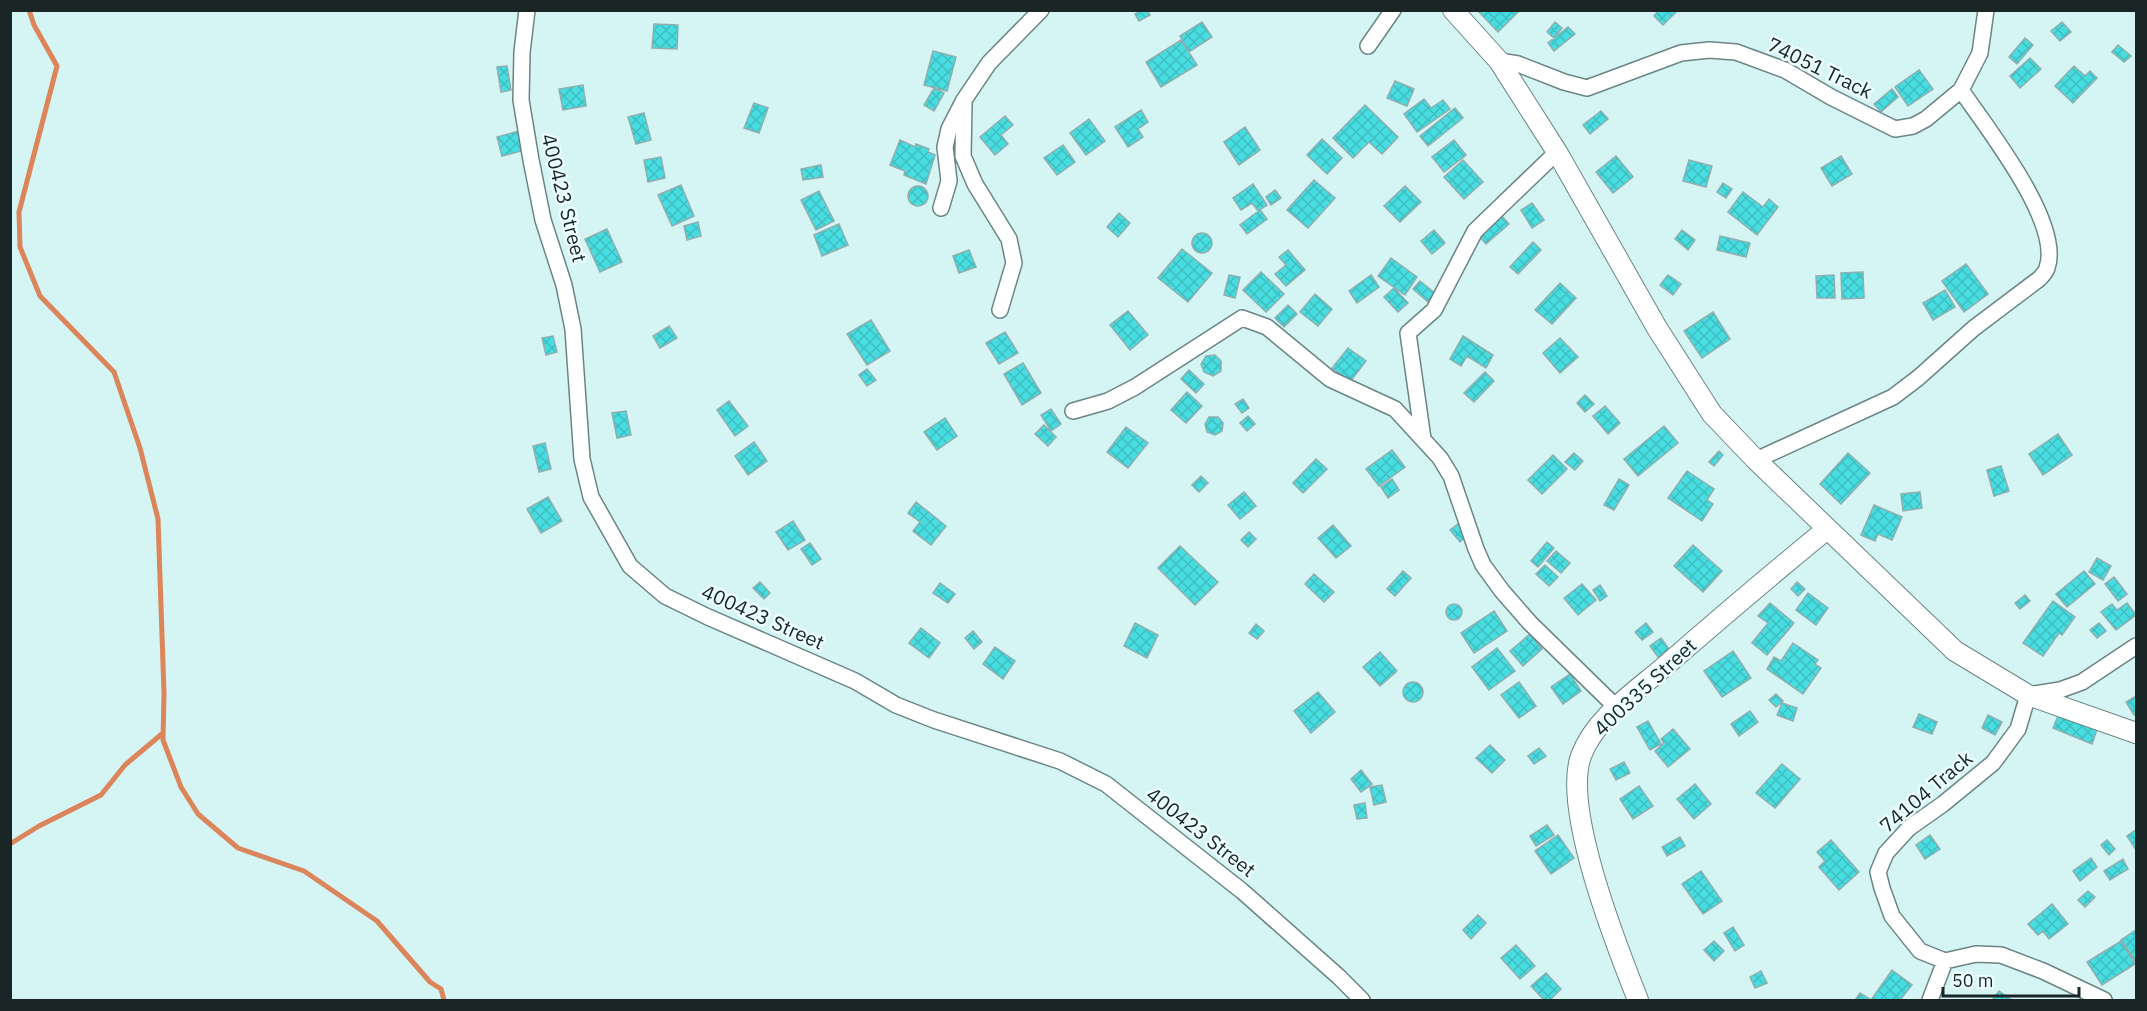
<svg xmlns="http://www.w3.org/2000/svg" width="2147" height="1011" font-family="'IBM Plex Sans',sans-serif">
<defs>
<pattern id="building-cross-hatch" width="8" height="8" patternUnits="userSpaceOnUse" patternTransform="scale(1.5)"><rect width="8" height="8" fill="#47dde0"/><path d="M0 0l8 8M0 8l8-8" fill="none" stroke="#3ebec0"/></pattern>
</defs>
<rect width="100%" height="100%" fill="#d5f4f4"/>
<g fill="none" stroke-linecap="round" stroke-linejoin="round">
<path stroke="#dc845a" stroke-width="5" d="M29 10 34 25 57 66 19 212 20 247 40 296 114 372 140 448 158 519 164 693 163 740 181 787 198 814 238 848 304 871 377 921 430 982 441 989 444 1000
M10 844 39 826 101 795 125 765 163 733"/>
</g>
<path fill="url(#building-cross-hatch)" stroke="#91aeaf" stroke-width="1.5" d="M1142 10H1147L1150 15 1139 21 1135 14Z
M1477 10H1520L1498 32Z
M1659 10H1674L1676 12 1663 25 1654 16Z
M1202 22 1212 37 1189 52 1180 36Z
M1555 22 1562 28 1554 38 1547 32Z
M2062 22 2071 32 2060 41 2051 31Z
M654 24 678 25 677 49 652 48Z
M1568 27 1575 34 1554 51 1548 43Z
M2025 38 2033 45 2017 64 2009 57Z
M1181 40 1197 65 1161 87 1146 62Z
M2118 45 2131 56 2124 62 2112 52Z
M933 51 956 57 947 91 924 85Z
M2030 58 2041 69 2020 88 2010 76Z
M507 66 511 90 501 92 497 67Z
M2074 66 2085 76 2090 71 2097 78 2073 103 2055 86Z
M1919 70 1933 89 1908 106 1895 87Z
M1395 81 1414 89 1407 106 1387 98Z
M583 85 586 106 563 110 559 89Z
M934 88 944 93 934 111 924 105Z
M1892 89 1898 97 1881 112 1874 104Z
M1424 99 1431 108 1443 100 1450 109 1417 132 1404 114Z
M754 103 768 108 759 133 744 128Z
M1365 105 1398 137 1382 154 1369 142 1353 158 1333 138Z
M1455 108 1463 118 1428 146 1420 136Z
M1141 110 1148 122 1138 129 1143 137 1128 147 1115 127Z
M1601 111 1608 119 1590 134 1583 125Z
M644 113 651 140 636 144 628 117Z
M1005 116 1013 125 1001 135 1008 144 995 155 980 137Z
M1089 119 1105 141 1086 155 1070 133Z
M1245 127 1260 150 1239 165 1224 142Z
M519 131 525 150 502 156 497 137Z
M1322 139 1342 158 1327 174 1307 155Z
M900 140 915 147 916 144 929 149 928 152 935 155 926 184 904 175 905 171 890 165Z
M1454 140 1466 155 1444 172 1432 157Z
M1063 145 1075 162 1057 175 1044 158Z
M1616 156 1633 177 1613 193 1596 172Z
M1841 156 1852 174 1832 186 1821 168Z
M661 157 665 178 648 182 644 160Z
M1463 160 1483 182 1464 199 1444 177Z
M1689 160 1712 166 1706 187 1683 181Z
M821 165 823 177 803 180 801 169Z
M1314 180 1335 198 1308 228 1287 210Z
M1723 183 1732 189 1726 198 1717 192Z
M1253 184 1267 205 1258 211 1252 203 1241 210 1233 198Z
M681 185 694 216 672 226 658 195Z
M908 196a10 10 0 1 1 20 0a10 10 0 1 1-20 0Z
M1405 186 1421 202 1400 222 1384 206Z
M1275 190 1281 198 1271 205 1266 197Z
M819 191 834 221 816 230 801 200Z
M1743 192 1763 207 1769 199 1778 207 1757 235 1728 212Z
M1532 203 1544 220 1532 228 1521 210Z
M1260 210 1267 219 1247 234 1240 225Z
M1119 213 1130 223 1118 237 1107 227Z
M1500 214 1509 224 1486 244 1477 234Z
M698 222 701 236 687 240 684 226Z
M839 224 848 245 822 256 814 235Z
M607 229 622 262 600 272 585 239Z
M1434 230 1445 243 1432 254 1421 241Z
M1682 230 1695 240 1688 250 1675 239Z
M1192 243a10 10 0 1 1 20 0a10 10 0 1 1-20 0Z
M1720 236 1750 243 1746 257 1717 250Z
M1533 242 1541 250 1518 274 1510 267Z
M1182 249 1212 273 1188 302 1158 278Z
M969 250 976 267 959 273 953 256Z
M1288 250 1305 270 1286 286 1275 274 1286 265 1279 257Z
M1391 258 1417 277 1405 295 1378 276Z
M1966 264 1988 294 1964 312 1942 281Z
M1261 272 1284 294 1266 312 1243 290Z
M1863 272 1864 298 1842 299 1841 273Z
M1229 275 1240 277 1235 298 1224 295Z
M1371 275 1379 287 1357 303 1349 291Z
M1668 275 1681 284 1673 295 1660 285Z
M1834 275 1835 298H1817L1816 276Z
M1420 281 1435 293 1428 302 1413 289Z
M1560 283 1576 298 1552 324 1535 310Z
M1394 288 1408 303 1398 312 1384 297Z
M1945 290 1955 307 1933 320 1923 303Z
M1315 294 1332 309 1318 326 1300 312Z
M1288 305 1297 314 1284 327 1275 318Z
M1128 311 1148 335 1130 350 1110 325Z
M1713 312 1730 339 1702 358 1684 331Z
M871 320 890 351 867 365 847 334Z
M669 326 677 338 660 348 653 336Z
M1005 332 1018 353 999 364 986 343Z
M553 336 557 352 546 355 542 338Z
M1463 336 1493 355 1486 368 1467 356 1461 366 1450 359Z
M1560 338 1578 357 1560 373 1543 353Z
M1348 348 1366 361 1350 382 1332 368Z
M1215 355 1221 361V371L1213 376 1204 372 1201 364 1206 356Z
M1023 363 1041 393 1022 405 1004 374Z
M867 369 876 380 867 386 859 375Z
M1189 370 1204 384 1196 393 1181 379Z
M1485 372 1494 381 1474 402 1464 393Z
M1187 392 1202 406 1186 423 1171 410Z
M1585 395 1594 404 1585 412 1577 403Z
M1243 399 1249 408 1242 413 1235 404Z
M729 401 748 426 735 436 717 410Z
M1605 406 1620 423 1608 434 1593 416Z
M1051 409 1061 424 1051 431 1041 415Z
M626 411 631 435 617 438 612 413Z
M1248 416 1255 424 1247 431 1240 423Z
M1209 417H1218L1223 423 1222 431 1215 435 1207 432 1205 424Z
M945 418 957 436 937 450 924 432Z
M1044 425 1056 437 1048 446 1035 434Z
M1664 426 1678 443 1638 476 1624 459Z
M1126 427 1148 443 1128 468 1107 452Z
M2058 434 2072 455 2043 475 2029 454Z
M754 442 767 461 748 475 735 456Z
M545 443 551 469 539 472 533 446Z
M1392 450 1405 467 1379 486 1366 469Z
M1719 451 1723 455 1714 466 1709 462Z
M1574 453 1583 461 1575 470 1565 462Z
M1848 453 1870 473 1841 504 1820 484Z
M1553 455 1567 469 1542 494 1528 480Z
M1316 459 1327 469 1303 493 1293 483Z
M2001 466 2009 491 1994 496 1987 470Z
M1687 471 1714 489 1707 500 1713 504 1702 521 1668 498Z
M1201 476 1208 483 1199 492 1192 485Z
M1392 479 1399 490 1388 498 1381 487Z
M1619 479 1629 485 1614 510 1604 505Z
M1244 492 1256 506 1240 519 1228 505Z
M1920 492 1922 508 1903 511 1901 494Z
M548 497 562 521 541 533 527 509Z
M916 502 946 526 931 545 913 531 920 522 908 513Z
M1874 505 1902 517 1892 540 1878 534 1875 541 1861 535Z
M793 521 805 540 788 550 776 532Z
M1458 524 1467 536 1460 542 1450 530Z
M1333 525 1351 546 1336 558 1318 538Z
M1249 532 1256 539 1248 547 1241 540Z
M1547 542 1554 548 1538 567 1531 561Z
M810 543 821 559 812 565 801 549Z
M1693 545 1722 571 1703 592 1674 566Z
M1180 546 1218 582 1195 605 1158 568Z
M1556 551 1570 563 1561 573 1547 561Z
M2097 558 2111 566 2103 580 2089 572Z
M1545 565 1558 577 1549 586 1536 574Z
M1403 571 1411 578 1395 596 1387 589Z
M2084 571 2095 584 2067 607 2056 594Z
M1314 574 1334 592 1324 602 1305 584Z
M2114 577 2127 594 2118 601 2105 584Z
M760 582 770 593 764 599 753 588Z
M1797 582 1805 589 1798 596 1791 589Z
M940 583 955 594 948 603 933 593Z
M1582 584 1596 600 1578 615 1564 598Z
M1600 585 1607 596 1600 601 1593 590Z
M1808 593 1828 608 1816 625 1796 610Z
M2025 595 2030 601 2020 609 2015 603Z
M2053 601 2075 617 2062 635 2059 633 2043 656 2023 643Z
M1770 603 1794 623 1767 655 1752 643 1768 623 1758 616Z
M2127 603 2136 615 2116 630 2101 612 2112 604 2117 610Z
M1446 612a8 8 0 1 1 16 0a8 8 0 1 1-16 0Z
M1494 611 1507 631 1474 653 1461 633Z
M1135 623 1158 635 1147 658 1124 646Z
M1646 623 1653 632 1642 640 1635 632Z
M2099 623 2106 631 2097 638 2090 630Z
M1256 624 1264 631 1257 639 1249 633Z
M921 628 940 643 929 658 909 643Z
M973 631 982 642 974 649 965 638Z
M1530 634 1542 649 1523 666 1510 651Z
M1661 638 1669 649 1658 657 1650 646Z
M1793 643 1818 660 1815 664 1821 668 1803 694 1767 669 1774 657 1781 661Z
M995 647 1015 661 1003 679 983 664Z
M1497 648 1515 671 1489 690 1472 667Z
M1733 651 1751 678 1722 697 1704 671Z
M1380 652 1397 671 1380 686 1363 667Z
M1570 674 1581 691 1563 704 1551 687Z
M1519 682 1536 706 1519 718 1501 695Z
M1403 692a10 10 0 1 1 20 0a10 10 0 1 1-20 0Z
M1318 692 1335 712 1311 733 1294 711Z
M1776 694 1783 701 1776 707 1769 700Z
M2136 696V713L2134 715 2126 702Z
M1782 703 1797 708 1793 721 1777 715Z
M1750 711 1758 722 1739 736 1731 724Z
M2060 711 2098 727 2092 744 2053 728Z
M1919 714 1937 722 1932 734 1913 727Z
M1988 715 2002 722 1995 735 1982 728Z
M1648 721 1661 744 1650 750 1637 727Z
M1673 729 1690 749 1668 767 1655 751 1664 743 1661 739Z
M1490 745 1505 760 1492 773 1476 758Z
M1539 748 1546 756 1534 764 1528 756Z
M1624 762 1630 773 1616 780 1610 769Z
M1782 764 1800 779 1775 808 1756 793Z
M1361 770 1372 784 1361 792 1351 779Z
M1695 784 1711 804 1694 819 1677 799Z
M1382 785 1386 802 1374 805 1370 787Z
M1639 786 1653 806 1633 819 1620 799Z
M1365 803 1367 818 1357 819 1354 805Z
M1547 825 1554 835 1536 846 1530 836Z
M2136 830V850L2127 836Z
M1558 835 1574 858 1551 874 1535 851Z
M1930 835 1940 849 1925 859 1916 845Z
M1680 837 1685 846 1667 856 1662 847Z
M1831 840 1859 872 1839 890 1819 867 1825 861 1817 852Z
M2107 840 2115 849 2109 855 2101 845Z
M2091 858 2097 867 2080 881 2073 871Z
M2123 859 2128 869 2110 880 2104 871Z
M1701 871 1722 901 1703 914 1682 884Z
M2088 891 2095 897 2085 907 2078 900Z
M2052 904 2068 924 2049 939 2043 931 2038 935 2028 924Z
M1478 915 1486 923 1471 939 1463 930Z
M1733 927 1744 945 1735 951 1724 933Z
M2136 930V962L2121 940Z
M1714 941 1724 951 1714 961 1704 950Z
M2121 941 2135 964 2102 985 2087 962Z
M1516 945 1535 966 1520 979 1501 958Z
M1892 970 1912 985 1900 1000H1871Z
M1761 971 1767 983 1755 988 1750 977Z
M1546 973 1561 989 1550 1000H1544L1531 986Z
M1999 991 2012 1000H1992Z
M1860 993 1871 1000H1855Z"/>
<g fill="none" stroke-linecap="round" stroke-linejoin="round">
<g stroke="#6a8586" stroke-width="18">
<path id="minor" d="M527 10 522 52 521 100 531 160 543 220 564 285 573 329 582 459 591 497 630 566 665 596 708 617 855 681 896 705 934 720 1060 761 1106 784 1242 891 1339 977 1362 1000
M1368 46 1393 10
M1499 61 1518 64 1564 82 1587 88 1681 53 1709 50 1736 52 1785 70 1831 97 1895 129 1913 126 1926 119 1961 90 1980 53 1986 10
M964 103 963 156 975 184 1009 239 1014 263 1000 310
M941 208 949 181 945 147 949 129 964 100 989 63 1041 10
M1073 411 1108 401 1135 387 1242 318 1267 327 1330 379 1395 409 1440 458 1451 476 1476 549 1483 565 1502 591 1530 623 1617 708
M1423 439 1408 333 1434 310 1475 231 1557 152
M1756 460 1893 397 1918 378 1974 328 2039 279C2042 276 2046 272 2047 268 2063 223 1986 127 1961 90
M1930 1000 1945 961
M2104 1000 2043 971 2001 955 1976 954 1945 961 1920 951 1892 916 1882 888 1878 872 1886 853 1909 828 1943 804 1993 763 2018 729 2028 695 2060 690 2082 682 2136 646"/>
</g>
<g stroke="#6a8586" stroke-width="22">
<path id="tertiary" d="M1453 10 1499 61 1557 152 1657 328 1712 414 1756 460 1955 651 2028 695 2136 733
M1638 1000C1617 947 1562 809 1581 756 1595 718 1635 692 1664 667 1718 620 1772 574 1827 529"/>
</g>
<use href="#minor" stroke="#fff" stroke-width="15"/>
<use href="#tertiary" stroke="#fff" stroke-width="20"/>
</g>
<g text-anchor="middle" stroke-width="5" stroke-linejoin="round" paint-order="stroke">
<g font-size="20" fill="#1a2526" stroke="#ecfefe">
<text transform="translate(1820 68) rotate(26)" y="7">74051 Track</text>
<text transform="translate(564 198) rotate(76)" y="7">400423 Street</text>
<text transform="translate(763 617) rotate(24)" y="7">400423 Street</text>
<text transform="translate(1645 687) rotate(-43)" y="7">400335 Street</text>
<text transform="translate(1926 792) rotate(-40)" y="7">74104 Track</text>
<text transform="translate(1201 832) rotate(38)" y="7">400423 Street</text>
</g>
</g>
<rect width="2147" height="1011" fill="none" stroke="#1a2526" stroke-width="24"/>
<path d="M1943 987v9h136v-9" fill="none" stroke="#1a2526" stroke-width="3"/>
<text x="1952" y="987" font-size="18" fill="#1a2526" stroke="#ecfefe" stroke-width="4.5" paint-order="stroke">50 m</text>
</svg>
